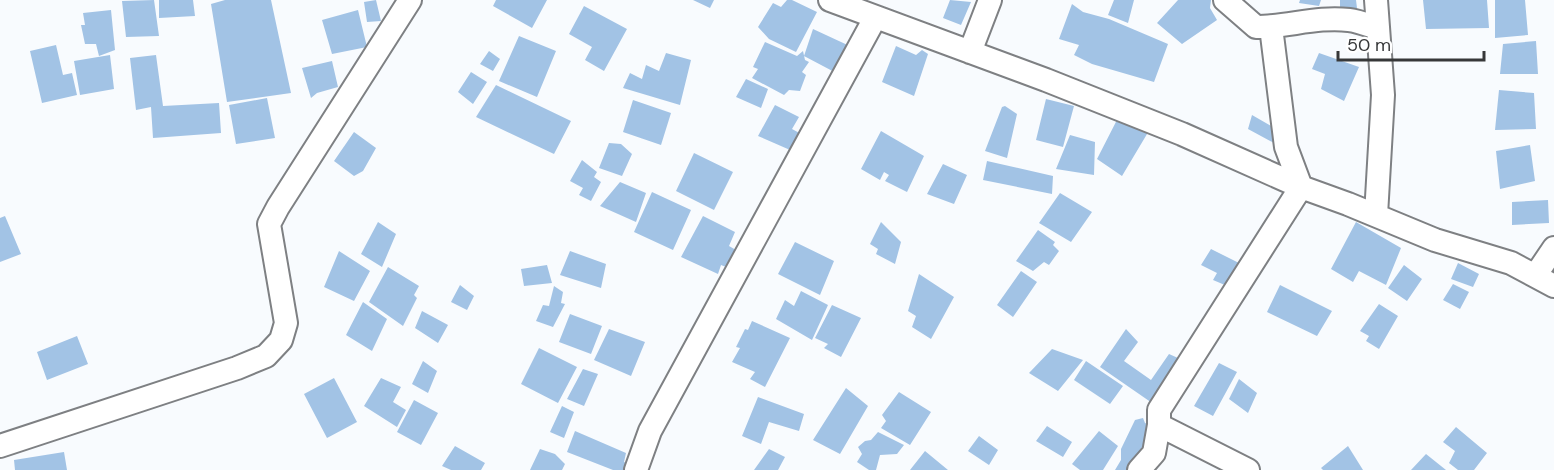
<svg xmlns="http://www.w3.org/2000/svg" width="1554" height="470" font-family="'DM Sans',sans-serif">
<rect width="100%" height="100%" fill="#f8fbfe"/>
<path fill="#a2c3e5" d="M154 0 159 36 126 37 122 1Z
M159 0H193L195 16 159 18Z
M225 0H271L291 93 227 102 211 4Z
M376 0 381 21 367 22 364 2Z
M496 0H547L532 28 493 6Z
M693 0H714L710 8Z
M787 0H792L817 12 796 52 769 39 758 27 773 3 781 7Z
M950 0 971 2 961 25 943 18Z
M1114 0H1134L1128 23 1108 15Z
M1178 0H1211L1210 8 1217 20 1182 44 1157 23Z
M1300 0H1321L1319 6 1299 3Z
M1340 0H1356L1357 8H1340Z
M1423 0H1487L1489 28 1426 29Z
M1495 0H1525L1528 35 1495 38Z
M1072 4 1083 12 1109 19 1168 44 1154 82 1092 64 1074 55 1079 45 1059 39Z
M584 6 627 29 604 71 585 60 592 47 569 34Z
M111 10 115 50 99 56 96 44H85L81 25H85L83 13Z
M358 10 367 47 332 54 322 20Z
M813 29 854 48 840 75 804 56Z
M519 36 556 51 537 97 499 81Z
M1536 41 1538 74H1500L1503 44Z
M765 42 797 56 803 51 805 60 809 62 802 72 806 75 800 91 789 90 784 95 752 78 758 69 753 67Z
M56 45 63 75 72 73 77 95 42 103 30 51Z
M896 46 916 55 922 50 928 54 914 96 882 82Z
M489 51 500 59 493 71 480 64Z
M666 53 691 60 680 105 623 88 630 73 642 79 646 65 659 71Z
M1319 53 1359 67 1344 101 1321 89 1325 74 1312 69Z
M110 55 114 89 80 95 74 61Z
M156 55 163 106 219 103 221 133 153 138 151 107 136 110 130 58Z
M332 61 338 87 317 93 311 98 302 68Z
M471 72 487 82 473 104 458 92Z
M746 79 768 89 761 108 736 97Z
M496 85 571 121 554 154 476 117Z
M1499 90 1534 93 1536 129 1495 130Z
M267 98 275 138 236 144 229 105Z
M1046 99 1074 106 1063 147 1036 140Z
M633 100 671 113 661 145 623 132Z
M775 105 799 117 792 129 805 136 797 153 758 136Z
M1005 106 1017 114 1007 158 985 151 1002 107Z
M1120 114 1150 129 1122 176 1097 159Z
M1252 115 1280 131 1274 143 1248 129Z
M881 131 924 156 907 192 885 181 889 175 884 172 880 180 861 169Z
M354 132 376 148 363 171 354 176 334 161Z
M1070 135 1095 142 1094 175 1056 169Z
M609 143 621 144 632 154 622 176 599 168Z
M1530 145 1535 181 1500 189 1496 151Z
M694 153 733 172 714 210 676 191Z
M582 160 597 172 594 177 601 182 591 201 579 195 583 188 570 181Z
M987 161 1053 176 1052 194 983 180Z
M943 164 967 175 954 204 927 194Z
M620 182 646 193 636 222 600 206Z
M652 192 691 210 673 250 634 232Z
M1060 193 1092 212 1071 242 1039 223Z
M1548 200 1549 223 1512 225V202Z
M5 216 21 254 0 262V218Z
M703 216 735 232 729 246 736 250 726 267 721 265 718 274 681 257Z
M378 222 396 234 382 267 361 254Z
M881 222 901 242 895 264 876 254 878 249 870 244Z
M1356 222 1401 248 1386 285 1359 271 1353 282 1331 269Z
M1038 230 1055 242 1053 245 1059 251 1049 265 1044 262 1033 271 1016 261Z
M795 242 834 261 820 295 778 274Z
M1211 249 1245 266 1232 288 1213 280 1217 273 1201 265Z
M339 251 370 271 354 301 324 287Z
M570 251 606 264 601 288 560 275Z
M1458 263 1479 274 1473 287 1451 279Z
M547 265 552 283 524 286 521 269Z
M1404 265 1422 279 1407 301 1388 288Z
M388 267 419 286 414 295 417 298 403 326 369 302Z
M1021 271 1037 282 1013 317 997 305Z
M919 274 954 297 931 339 912 327 916 316 908 311Z
M1453 284 1469 292 1460 309 1443 300Z
M460 285 474 296 467 310 451 302Z
M1280 285 1332 311 1317 336 1267 312Z
M554 286 563 292 561 303 565 304 553 327 536 321 543 305 549 306Z
M801 291 828 305 812 340 776 319 785 300 794 306Z
M363 302 387 319 372 351 346 335Z
M1379 304 1398 316 1379 349 1366 341 1369 336 1360 331Z
M832 305 861 318 841 357 824 348 828 344 815 338Z
M422 311 448 325 438 343 415 328Z
M570 314 602 326 591 354 559 342Z
M752 321 790 338 765 387 750 379 755 372 732 362 740 348 736 347 745 329 748 330Z
M609 329 645 342 631 376 594 360Z
M1126 329 1138 342 1124 361 1151 380 1169 354 1178 358 1186 346 1168 414 1100 367Z
M77 336 88 364 47 380 37 352Z
M539 348 577 367 558 403 521 384Z
M1052 349 1083 360 1058 391 1029 373Z
M423 361 437 371 428 393 412 384Z
M1086 361 1123 386 1110 404 1074 380Z
M1219 363 1237 372 1213 416 1194 406Z
M583 369 598 374 584 406 567 399Z
M334 378 357 422 327 438 304 394Z
M381 378 401 387 393 402 406 410 397 427 364 406Z
M1239 379 1257 393 1248 413 1229 399Z
M846 388 868 406 840 454 813 440Z
M899 392 931 412 910 445 881 428 886 421 882 415Z
M758 397 804 414 799 431 769 422 761 444 742 436Z
M414 400 438 413 421 445 397 432Z
M562 406 574 412 564 438 550 432Z
M1143 418 1145 423 1154 426 1129 470H1115L1121 460V449L1135 420Z
M1047 426 1072 442 1063 457 1036 441Z
M1456 427 1487 453 1474 470H1458L1449 463 1455 451 1443 442Z
M575 431 626 453 624 462 629 464 627 470H613L567 452Z
M1099 431 1118 446 1103 470H1080L1072 464Z
M878 432 904 445 897 454 880 455 876 470H869L857 462 862 454 858 447 865 441 871 440Z
M979 436 998 450 989 465 968 451Z
M455 446 485 463 481 470H451L442 466Z
M1348 446 1363 470H1323L1321 468Z
M540 449 555 454 565 464 562 470H530Z
M769 449 785 457 778 470H754Z
M925 451 948 470H910Z
M64 452 67 470H15L14 460Z
M1426 454 1446 470H1411Z"/>
<g fill="none" stroke-linecap="round" stroke-linejoin="round">
<g stroke="#7e8083" stroke-width="26">
<path id="minor" d="M830 0 1046 80 1182 134 1301 187 1348 204 1435 240 1511 263 1554 286
M1225 0 1256 27C1287 27 1318 16 1349 20 1358 21 1368 25 1377 28
M970 52 990 0
M1376 215 1383 95 1376 0
M1535 276 1554 248
M1159 425 1248 470
M0 446 237 368 266 356 281 340 286 323 269 224 278 207 410 0
M636 470 650 431 875 18
M1139 470 1154 453 1159 425V410L1301 187 1286 147 1271 27"/>
</g>
<use href="#minor" stroke="#fff" stroke-width="22"/>
</g>
<path d="M1338 51v9h146v-9" fill="none" stroke="#373839" stroke-width="3"/>
<text x="1347" y="51" font-size="18" fill="#373839" stroke="#ffffff" stroke-width="4.5" paint-order="stroke">50 m</text>
</svg>
